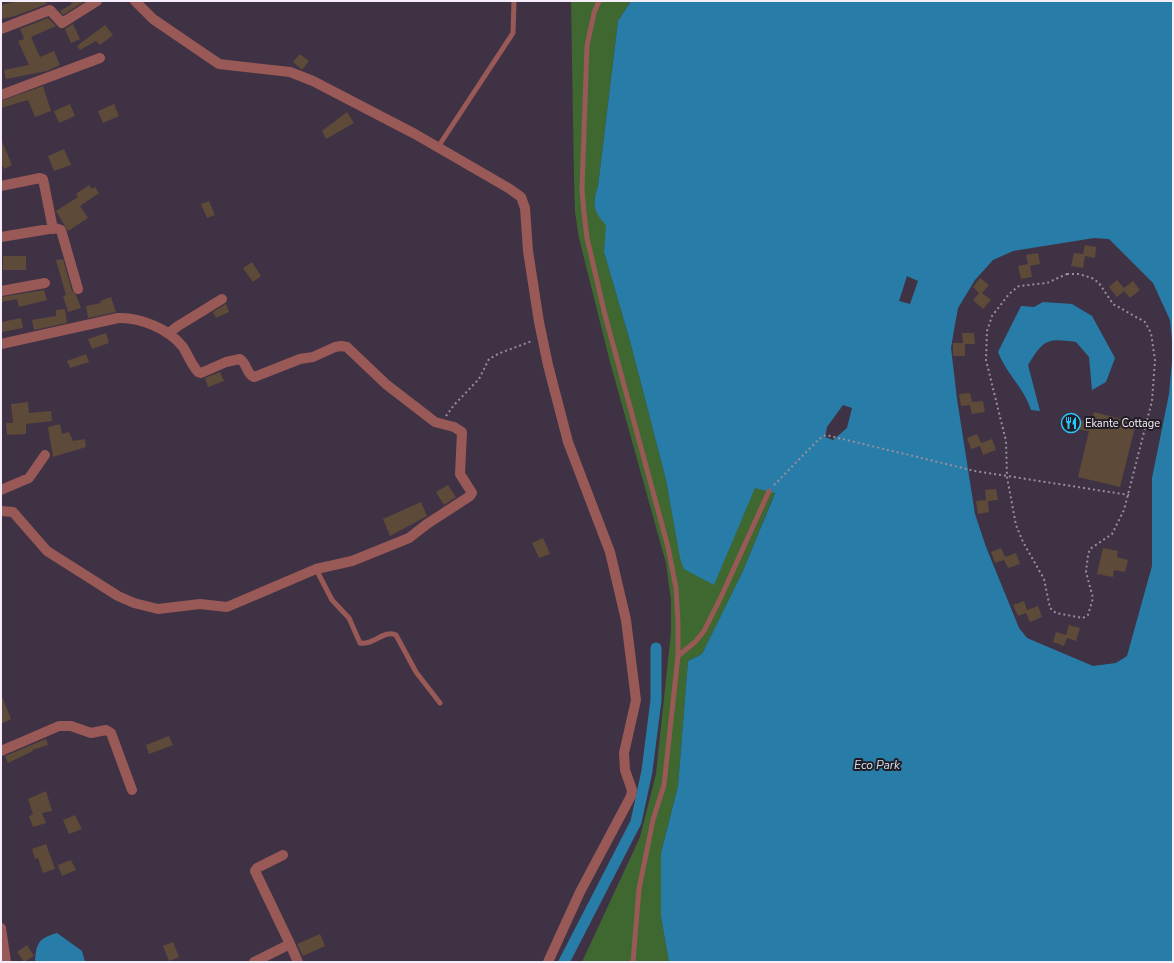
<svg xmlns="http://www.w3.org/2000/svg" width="1174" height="963" font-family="'Nunito Sans',sans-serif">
<rect width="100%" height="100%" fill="#3f3245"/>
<path fill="#3e6830" d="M571 1H631L618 21 598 186C592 204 593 211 607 225L604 252 630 341 666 480 680 557 714 584 755 487 775 492 743 571 702 654 688 661 678 786 661 853V917L669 962H582L640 837 656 774 671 632V600L666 563 610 362 579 238 575 212 574 179Z"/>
<path fill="#287da8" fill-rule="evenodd" d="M631 1H1173V962H669L661 917V853L678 786 688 661 702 654 743 571 775 493 755 488 714 585 684 569 680 558 666 480 630 341 604 252 606 225C593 211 592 204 598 186L618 21ZM1094 238 1109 239 1153 283 1170 320 1173 350 1169 394 1152 478V566L1127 656 1116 663 1093 666 1027 638 1019 628 986 547 975 514 957 399 951 348 954 330 958 308 975 280 993 260 1013 251ZM907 276 918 281 910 304 899 301ZM843 405 852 408 847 428 833 440 825 437 827 427Z
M1043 302 1072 304 1092 316 1115 358 1106 382 1092 390 1089 357 1076 342C1047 338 1044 339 1028 365L1040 411 1031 410C1024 388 1006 373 998 352L1021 306 1034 307Z
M57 933 82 951 85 962H37L35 960C37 941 39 939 57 933Z"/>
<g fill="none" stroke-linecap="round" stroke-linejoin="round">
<path stroke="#287da8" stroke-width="11" d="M564 962 636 822 647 771 656 700V648"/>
</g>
<path fill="#5e4a39" d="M19 1H45L47 4 15 16 1 19V5Z
M70 1H85L63 15 60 11 72 4Z
M48 18 56 26 31 37 40 57 54 51 60 65 47 71 6 79 4 70 29 65 18 41 24 39 20 29Z
M73 24 80 39 71 43 65 29Z
M105 25 113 35 100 45 96 41 80 50 77 46Z
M300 54 309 61 302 70 293 62Z
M43 86 51 111 35 117 28 100 1 108V101Z
M70 104 75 116 59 123 54 111Z
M114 104 119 116 103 123 98 111Z
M347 112 354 123 326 139 322 131Z
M1 139 12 165 4 169 1 162Z
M64 149 71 165 54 171 48 156Z
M89 185 92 189 95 187 99 193 80 206 88 218 68 231 56 211 78 197 76 194Z
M209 201 215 215 207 218 201 204Z
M1085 245 1096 247 1095 258 1085 256 1083 268 1071 266 1074 253 1083 254Z
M1038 253 1040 264 1030 266 1032 277 1021 279 1018 266 1028 264 1026 255Z
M3 256H26V270H3Z
M63 259 72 291 76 295 81 308 68 312 63 296 66 295 56 260Z
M252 262 261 276 253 282 243 268Z
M980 278 989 285 982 293 991 300 983 309 973 300 979 293 973 287Z
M1117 280 1124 288 1133 281 1140 290 1130 298 1124 291 1117 297 1109 287Z
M44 290 47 300 19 307 17 299 1 302V297Z
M111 297 116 312 88 318 86 306 101 303 100 301Z
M226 304 229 312 216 318 213 312Z
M65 309 67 323 34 330 32 320 56 316V310Z
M21 318 23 328 2 332 1 322Z
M106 333 109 343 92 349 88 339Z
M962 333H974L975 344H965V356H953V343H963Z
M86 354 89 362 70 368 67 361Z
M220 372 224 381 208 387 205 378Z
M970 393 972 402 983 401 985 412 972 414 970 405 961 406 959 394Z
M28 402 29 413 51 411 52 421 26 424V434L7 435 6 423H13L11 404Z
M1094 412 1136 423 1120 487 1078 477 1089 431 1062 427 1064 417 1091 422Z
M60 424 62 434 69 432 73 441 85 439 86 447 53 457 48 427Z
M977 434 981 443 992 439 996 450 983 455 980 446 971 449 967 438Z
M448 485 456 497 444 505 436 492Z
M996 489 998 500 988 501 989 512 978 514 976 501 986 500 985 490Z
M421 502 427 516 390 536 383 519Z
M543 538 550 554 539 558 532 543Z
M1001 548 1005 557 1016 553 1020 564 1008 568 1004 560 995 563 991 552Z
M1103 548 1118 551 1117 557 1128 560 1125 572 1114 570 1113 577 1097 574Z
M1024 601 1027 610 1038 606 1042 617 1030 622 1026 613 1018 616 1013 605Z
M1069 625 1080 628 1076 641 1067 638 1064 646 1053 642 1056 632 1066 635Z
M1 694 11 719 1 724Z
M169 736 173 745 149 754 146 745Z
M46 739 48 745 32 750 33 751 8 763 5 756Z
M46 791 52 811 42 813 46 823 33 827 29 816 33 814 28 799Z
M75 815 82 829 69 834 63 820Z
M46 844 55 869 43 873 38 858 35 859 32 849Z
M71 860 76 870 62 876 58 865Z
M320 934 325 946 303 956 297 944Z
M173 942 179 957 169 961 163 946Z
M27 945 34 956 24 962 17 952Z"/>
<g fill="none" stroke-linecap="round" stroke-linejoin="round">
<path stroke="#998e9e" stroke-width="2" stroke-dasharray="2 3" stroke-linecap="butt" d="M1067 274H1079L1092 278 1099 283 1113 304 1145 322 1151 333 1155 360 1152 401 1124 510 1112 534 1090 549 1088 555 1086 572 1093 598 1088 615 1083 618 1056 613 1050 608 1044 579 1023 542 1016 525 1007 477 1006 441 986 360 987 331 992 316 1009 294 1019 286 1047 283Z
M446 416 454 405 479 379 489 359 500 353 532 341
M774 485 819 439 826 435 975 471 1129 495"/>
<path stroke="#995956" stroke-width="5" d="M599 1 594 13 587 46 582 189 584 213 587 238 605 315 668 547 676 588 678 623V656L664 785 653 820 639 889 633 962
M438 147 513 33 514 1
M316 569 332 600 349 618 360 643C372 646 385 629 396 635L416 672 440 703
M678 656 695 642 704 631 721 597 769 491"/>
<path stroke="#995956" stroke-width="10" d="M135 1 153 19 219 64 290 72 313 81 415 134 510 189 521 197 525 208 528 251 539 322 548 365 568 442 610 552 626 620 636 700 624 753 625 770 632 790 631 796 580 892 548 962
M1 29 50 10 62 23 97 1
M1 95 100 58
M1 186 40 178 43 179 53 229
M1 237 55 228 61 230 78 289
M1 291 45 283
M169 333 178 326 222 299
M1 344 118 318C140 317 169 329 183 347 188 355 191 364 198 372L201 373 226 362 240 359C247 363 246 374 254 377L300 359 313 357 335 347 341 346 347 347 387 385 435 422 454 427 462 432 460 474 472 493 470 496 427 524 409 538 352 561 316 569 227 607 200 604 158 609 134 603 118 596 47 551 13 512 1 511
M1 490 29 478 45 455
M1 751 59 726H71L91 733 106 730 111 733 132 790
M290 944 298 962
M254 962 290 944 255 871 257 868 283 855"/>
<path stroke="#995956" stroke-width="10" d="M1 928 6 962"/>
</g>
<defs>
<g id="restaurant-ring" transform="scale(1)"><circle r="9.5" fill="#221c25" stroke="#26c9fe" stroke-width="1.5"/><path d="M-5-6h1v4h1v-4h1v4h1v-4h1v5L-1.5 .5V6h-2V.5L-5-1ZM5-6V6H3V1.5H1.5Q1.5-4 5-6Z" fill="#26c9fe"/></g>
</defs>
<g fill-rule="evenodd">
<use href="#restaurant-ring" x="1071" y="423"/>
</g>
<g text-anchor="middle" stroke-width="4" stroke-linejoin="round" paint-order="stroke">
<g font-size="11" fill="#f6edfa" stroke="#221c25" text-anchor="start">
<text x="1085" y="427">Ekante Cottage</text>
</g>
<g font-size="12" font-style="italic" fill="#cae1f0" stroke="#221c25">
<text x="877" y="769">Eco Park</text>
</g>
</g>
<rect width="1174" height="963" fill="none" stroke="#f6edfa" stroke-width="4"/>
</svg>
